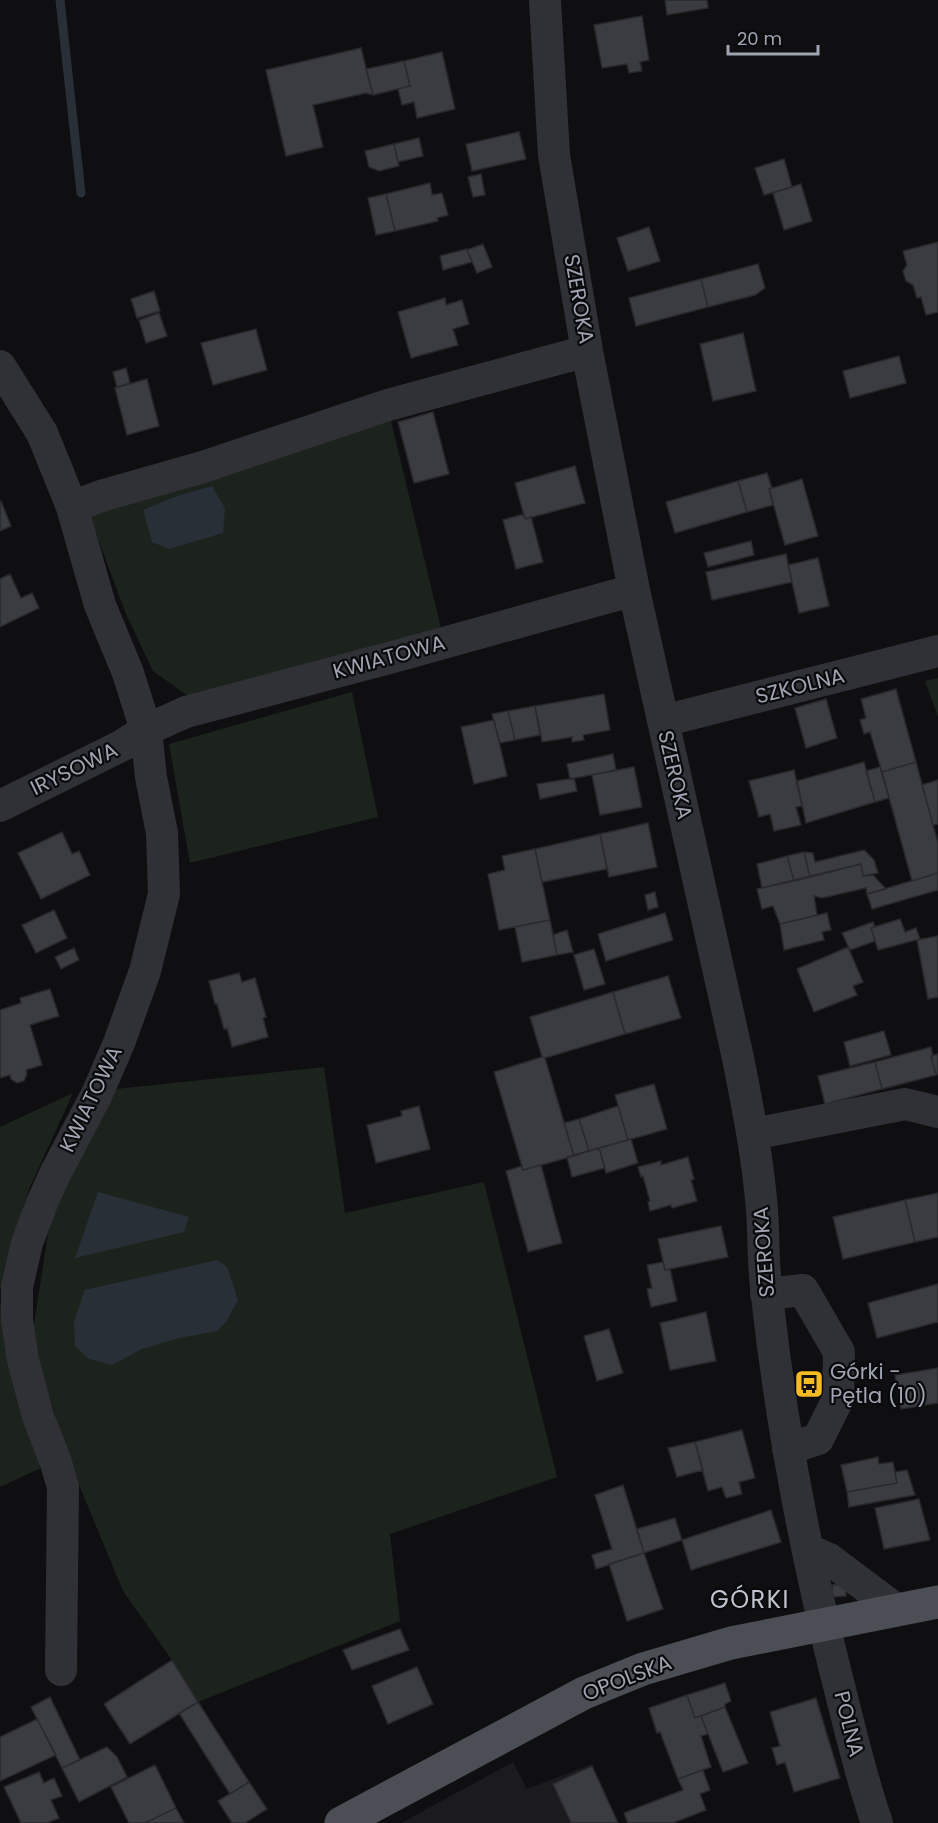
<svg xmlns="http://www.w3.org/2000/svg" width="938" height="1823" font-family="Poppins,sans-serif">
<rect width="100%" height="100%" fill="#0f0f11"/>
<path fill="#1b1b1e" d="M513 1762 527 1789 592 1764 618 1823H401Z"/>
<path fill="#1c231d" d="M391 421 441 628 188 696 153 671 126 614 89 515Z
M938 678V717L925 681Z
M352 692 378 817 190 863 169 744Z
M324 1067 345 1213 484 1182 557 1477 390 1534 400 1621 198 1702 172 1660 123 1591 67 1456 32 1337 53 1202 116 1089Z
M73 1093 29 1189 0 1290V1127Z
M0 1301 15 1377 43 1467 0 1487Z"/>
<path fill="#282f36" d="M212 486 225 508 223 533 169 549 152 542 143 510 174 497Z
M98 1192 189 1217 184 1232 75 1258Z
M217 1260 227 1267 238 1300 226 1322 217 1331 179 1338 142 1349 112 1365 89 1359 75 1346 74 1321 85 1290Z"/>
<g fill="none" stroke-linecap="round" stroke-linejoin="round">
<path stroke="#282f36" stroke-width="9" d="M60 0 81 193"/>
</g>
<path fill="#3b3c41" stroke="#29292d" stroke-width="1.5" d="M665 0H707L708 8 667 15Z
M642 16 649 60 640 62 642 71 629 73 627 64 602 68 594 25Z
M361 48 373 95 366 93 313 105 323 147 286 156 266 70Z
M442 52 455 109 417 118 414 102 402 105 398 89 410 86 404 61Z
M404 61 410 86 373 95 366 69Z
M519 132 526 159 472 171 466 144Z
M419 138 423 156 398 162 394 144Z
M394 144 399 166 379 171 369 167 365 151Z
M784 159 792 187 764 195 755 168Z
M481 174 485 195 473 197 468 177Z
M430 183 432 195 442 193 448 215 437 218 438 221 395 231 386 194Z
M801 184 812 221 784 230 773 193Z
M386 194 395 231 376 235 368 198Z
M649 227 660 261 628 271 617 238Z
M938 242V312L926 315 921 297 917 298 913 285 906 281 903 271 907 265 903 251Z
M483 244 492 267 477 273 467 250Z
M467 249 472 262 443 270 440 256Z
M758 264 765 288 755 295 708 307 701 279Z
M701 279 708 307 636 326 629 298Z
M154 291 160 311 137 318 131 299Z
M445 298 446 305 462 300 469 324 453 329 458 345 411 358 398 312Z
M159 313 167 336 146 343 139 320Z
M256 329 267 370 213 385 201 343Z
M743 333 756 391 713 401 700 344Z
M899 356 906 383 850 398 843 371Z
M126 368 130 383 117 387 113 372Z
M147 379 159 426 127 435 115 388Z
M433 412 449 474 414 483 398 422Z
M575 466 585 503 525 519 515 483Z
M767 473 772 488 769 489 773 505 747 512 738 481Z
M802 479 818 536 785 545 769 489Z
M738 481 747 512 675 533 666 502Z
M1 501 11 526 0 531V502Z
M524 514 525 519 531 517 543 562 516 569 503 520Z
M751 541 754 555 708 567 704 553Z
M786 554 792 582 712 600 706 572Z
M818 558 829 606 799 613 788 565Z
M10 574 21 598 32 593 39 608 0 627V579Z
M896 689 916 762 882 772 870 732 864 734 860 720 866 718 861 699Z
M604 694 610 730 583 735 584 740 572 742V737L542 742 535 706Z
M826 699 837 738 806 748 795 708Z
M535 706 540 735 515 740 508 711Z
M508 711 515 740 500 743 492 714Z
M494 720 507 776 474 784 461 727Z
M613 754 616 770 570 779 567 764Z
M864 762 875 802 806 823 797 781Z
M916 762 938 843V873L912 881 882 772Z
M634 767 642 807 600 815 592 775Z
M880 767 889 798 875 802 866 771Z
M794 770 802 806 796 807 801 825 774 831 770 814 759 817 749 781Z
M574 778 577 791 540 799 537 784Z
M938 780V824L933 825 922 785Z
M648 823 657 867 609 877 600 834Z
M62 832 72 854 79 851 90 875 41 899 18 853Z
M600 834 607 869 542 882 535 849Z
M535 849 550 920 499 930 488 874 505 870 502 856Z
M864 850 874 860 878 873 863 876 861 864 810 877 804 852 813 853 815 862Z
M804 852 810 877 794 881 787 856Z
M787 856 794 881 762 888 757 864Z
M861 864 863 876 873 875 886 889 867 894 866 888 822 898 814 896 817 915 780 924 773 906 762 909 757 889Z
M938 873V890L872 909 867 894Z
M655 892 658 907 648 910 645 895Z
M54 910 67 938 36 953 22 925Z
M665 913 673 940 606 961 598 934Z
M827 913 831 930 822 932 824 940 784 950 780 924Z
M900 919 905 932 916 928 920 939 878 950 871 928Z
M550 920 557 955 522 962 515 927Z
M873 922 875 927 871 928 875 941 850 950 842 933Z
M567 930 573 952 557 955 553 935Z
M938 936V997L928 999 917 940Z
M848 947 863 982 853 986 857 995 814 1012 797 969Z
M74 948 79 960 61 969 55 957Z
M594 949 605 984 584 990 574 955Z
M239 973 242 982 255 978 266 1017 263 1018 268 1037 232 1047 227 1028 224 1029 217 1004H215L209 981Z
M668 976 681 1018 625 1034 613 992Z
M50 989 59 1016 30 1025 42 1065 26 1070 27 1074 24 1081 17 1083 11 1079 10 1075 0 1078V1010L21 1003 20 998Z
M613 992 625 1034 545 1058 542 1057 530 1017Z
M884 1031 891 1055 850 1066 844 1042Z
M931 1047 933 1056H931L936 1075 882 1089 875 1062Z
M938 1054V1074L936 1075 931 1056Z
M542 1057 545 1058 574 1156 523 1170 494 1072Z
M875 1062 882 1089 825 1104 818 1076Z
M654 1084 667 1129 628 1140 615 1095Z
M419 1106 430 1149 376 1163 367 1125 402 1116 401 1111Z
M618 1106 628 1140 589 1151 579 1119Z
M579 1119 589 1151 574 1156 564 1123Z
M631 1139 638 1163 606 1173 599 1148Z
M599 1148 605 1168 572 1177 567 1157Z
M688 1157 694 1179 691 1180 697 1201 672 1208 671 1205 650 1211 648 1202 650 1201 643 1176 641 1177 638 1167 661 1161V1165Z
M541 1165 562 1243 528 1252 506 1171 522 1166 523 1170Z
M938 1193V1237L915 1242 905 1200Z
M905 1200 915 1242 843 1259 833 1217Z
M721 1226 728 1257 665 1270 658 1239Z
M663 1262 665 1270 670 1269 677 1301 651 1307 647 1289 652 1288 647 1265Z
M938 1284V1322L877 1338 868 1303Z
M706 1312 716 1361 670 1370 660 1323Z
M609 1329 623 1373 597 1381 584 1336Z
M938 1368V1403L901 1409 895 1375Z
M742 1430 755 1478 739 1482 742 1494 726 1498 722 1487 708 1491 695 1442Z
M695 1442 703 1470 677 1477 668 1448Z
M878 1457 879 1464 893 1462 897 1483 847 1492 841 1465Z
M907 1470 915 1495 849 1507 847 1492 897 1483 895 1472Z
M623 1485 644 1553 596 1569 592 1555 612 1549 595 1495Z
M919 1499 930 1540 884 1549 875 1508Z
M771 1510 781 1542 691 1570 682 1540Z
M675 1518 682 1540 644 1553 637 1529Z
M644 1553 663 1609 627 1621 609 1564Z
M846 1584V1596L833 1597 832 1585Z
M400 1629 409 1650 352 1670 343 1650Z
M172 1660 198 1702 130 1744 104 1704Z
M417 1667 433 1704 388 1724 372 1686Z
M725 1683 731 1701 725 1704V1707L695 1718 687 1695Z
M687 1695 695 1718 701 1716 708 1734 701 1736 711 1767 678 1779 660 1732 657 1733 649 1708Z
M50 1697 80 1760 62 1768 31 1707Z
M816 1698 840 1778 794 1792 785 1762 777 1765 772 1748 780 1746 770 1712Z
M198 1702 249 1782 230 1794 179 1713Z
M725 1707 748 1763 723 1772 701 1716Z
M37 1719 56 1755 0 1781V1737Z
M107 1747 117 1757 127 1777 79 1802 62 1768Z
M155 1765 176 1808 145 1823H129L111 1787Z
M592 1766 618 1823H571L553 1784Z
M703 1770 710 1790 700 1794 706 1810 673 1823H628L624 1813 683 1790 678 1779Z
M39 1772 44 1783 54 1778 62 1796 51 1800 59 1818 47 1823H21L4 1787Z
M249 1782 267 1809 245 1823H232L218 1801Z
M176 1808 184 1823H145Z"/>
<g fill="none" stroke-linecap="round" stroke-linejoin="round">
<path stroke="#303136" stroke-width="32" d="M545 0 554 155 587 351 634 590 738 1058C748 1109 758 1159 762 1210 764 1239 763 1268 767 1296 781 1424 805 1550 836 1674 849 1724 860 1775 877 1823
M0 366 42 433 72 507 100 605 128 673 146 730 151 777 162 833 164 894 145 971 119 1043 97 1094 55 1174 42 1203 27 1243 17 1287V1320L23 1360 38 1416 56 1463 63 1487 61 1670
M72 507 101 496 203 467 388 405 587 351
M663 721 938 651
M0 806 123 745 146 730 186 712 404 654 634 590
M753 1134 905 1104 938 1112
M766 1294 803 1290 839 1352 838 1399 818 1439 788 1449
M808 1550 829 1559 897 1610"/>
<path stroke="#4c4e55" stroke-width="33" d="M341 1823 584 1693 643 1669 731 1643 938 1602"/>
</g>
<defs>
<g id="bus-square" transform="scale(1.5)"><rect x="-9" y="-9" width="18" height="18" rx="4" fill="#f6bb22" stroke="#0a0a0c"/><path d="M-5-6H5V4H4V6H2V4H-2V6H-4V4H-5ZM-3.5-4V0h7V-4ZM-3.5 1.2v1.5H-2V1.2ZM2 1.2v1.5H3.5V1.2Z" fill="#111"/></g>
</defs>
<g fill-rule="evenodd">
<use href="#bus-square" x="809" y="1384"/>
</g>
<g text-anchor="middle" stroke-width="4.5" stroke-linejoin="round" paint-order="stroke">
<g font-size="21" fill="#a0a4b2" stroke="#0a0a0c">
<text transform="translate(579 299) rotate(80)" y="7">SZEROKA</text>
<text transform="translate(389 657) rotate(-15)" y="7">KWIATOWA</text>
<text transform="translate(800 686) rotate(-14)" y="7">SZKOLNA</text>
<text transform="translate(74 769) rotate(-26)" y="7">IRYSOWA</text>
<text transform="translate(675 775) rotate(77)" y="7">SZEROKA</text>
<text transform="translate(91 1099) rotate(-64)" y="7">KWIATOWA</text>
<text transform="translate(764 1252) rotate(-94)" y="7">SZEROKA</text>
<text transform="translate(627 1678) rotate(-21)" y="7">OPOLSKA</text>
<text transform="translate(849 1724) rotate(76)" y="7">POLNA</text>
</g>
<g font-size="21" fill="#a0a4b2" stroke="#0a0a0c" text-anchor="start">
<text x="830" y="1379">Górki -<tspan x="830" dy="24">Pętla (10)</tspan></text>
</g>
<g font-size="24" letter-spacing="1.5" fill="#c1c4ce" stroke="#0a0a0c">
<text x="750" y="1608">GÓRKI</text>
</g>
</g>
<path d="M728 45v9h90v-9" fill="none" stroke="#a0a4b2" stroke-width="3"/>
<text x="737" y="45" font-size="18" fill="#a0a4b2" stroke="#0a0a0c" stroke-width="4.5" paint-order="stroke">20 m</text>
</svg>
